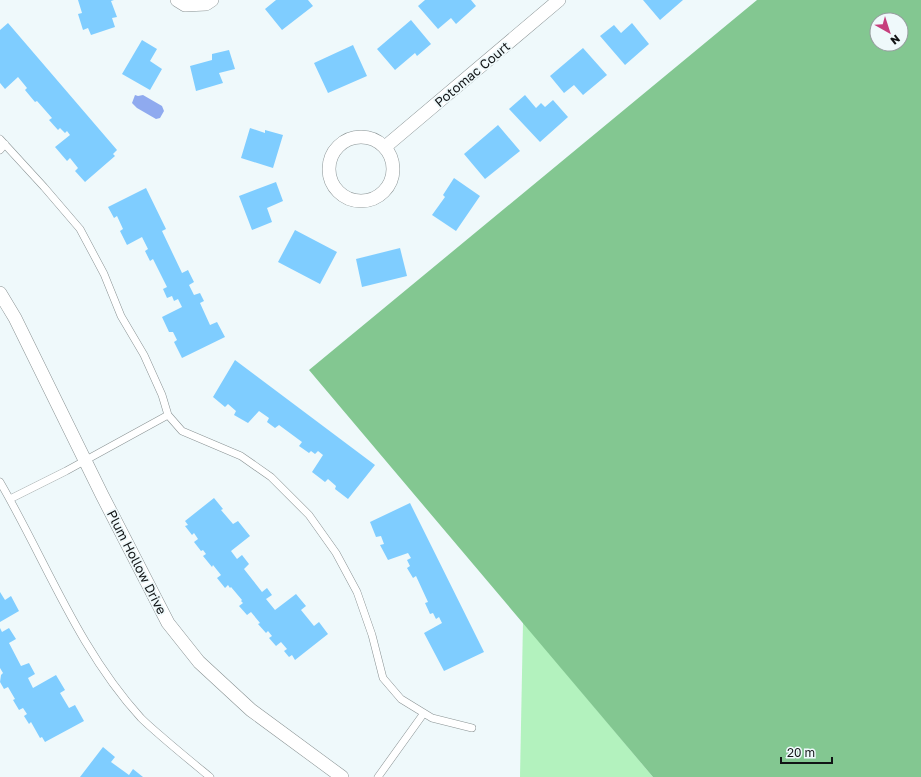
<svg xmlns="http://www.w3.org/2000/svg" width="921" height="777" font-family="'Golos Text',sans-serif">
<rect width="100%" height="100%" fill="#eff9fb"/>
<path fill="#b3f2be" d="M523 622 653 777H520Z"/>
<path fill="#83c791" fill-rule="evenodd" d="M757 0H921V777H653L309 370ZM877 20H901V44H877Z"/>
<path fill="#8faaef" d="M135 95 138 96 143 95 162 106 164 111 160 118 156 119 137 108 132 103Z"/>
<path fill="#7fcdff" d="M78 0H114L111 1 117 17 112 18 115 27 91 35 88 28 83 30 78 14 82 13Z
M276 0H308L313 6 282 30 265 9Z
M425 0H471L476 6 456 24 451 18 438 29 418 6Z
M643 0H683L660 20Z
M411 20 431 44 417 56 415 53 395 70 377 49Z
M8 23 117 150 113 154 115 156 85 182 75 171 78 168 70 158 67 161 55 147 70 135 67 131 65 133 60 128 58 130 49 120 52 118 37 101 35 102 25 90 27 88 18 77 5 89 0 83V30Z
M632 23 649 44 625 65 600 36 614 25 621 33Z
M142 40 157 49 150 61 162 69 150 90 122 74Z
M353 45 367 76 328 93 314 63Z
M583 48 607 75 583 95 574 85 564 93 550 76Z
M229 50 235 69 219 73 223 83 196 91 190 66 212 60V54Z
M525 95 536 108 541 103 545 107 553 100 568 117 540 142 509 109Z
M498 125 520 151 485 179 464 154Z
M250 128 265 133V130L283 135 273 168 241 158Z
M454 178 480 196 456 231 432 215 445 197 443 195Z
M276 182 283 201 267 208 272 222 252 230 239 196Z
M146 188 166 229 162 231 182 273 188 270 194 282 189 285 194 295 200 293 204 301 200 303 210 325 217 322 225 337 182 358 174 342 177 340 173 332H169L162 317 182 307 178 299 174 301 172 296 167 298 163 289 167 287 153 259 150 261 145 251 148 249 142 237 127 245 120 231 123 229 117 216 114 218 108 207Z
M295 230 337 252 320 284 278 262Z
M400 248 407 276 362 287 356 259Z
M235 360 375 465 348 499 335 489 336 486 328 479 325 482 312 472 323 455 318 451 315 454 311 451 309 453 299 446 302 442 279 425 275 428 267 422 269 418 259 411 248 423 234 415 236 411 228 404 225 407 213 397Z
M214 498 223 509 221 510 233 524 238 521 250 536 231 551 237 559 242 555 249 564 244 569 262 592 267 588 272 595 266 599 275 610 296 594 306 606 301 610 314 626 319 622 328 634 295 660 292 655 289 657 284 651 287 649 281 642 276 646 269 638 272 636 268 631 266 633 258 624 260 623 251 612 247 615 239 606 243 603 241 601 242 600 231 587 230 588 228 585 225 588 217 578 221 575 213 565 212 567 203 556 206 554 203 550 201 551 194 542 198 539 194 533 192 535 185 526 188 525 185 521Z
M410 503 484 652 444 671 424 633 442 623 439 617 436 619 433 613 430 614 425 603 428 602 416 576 413 578 407 568 410 566 407 560 411 558 408 553 388 560 380 545 384 544 381 536 376 537 370 522Z
M0 592 5 600 11 596 19 611 0 622Z
M0 628 2 632 9 628 16 639 9 643 21 666 29 663 35 674 28 678 33 688 56 675 65 690 60 693 69 708 75 705 84 721 45 742 42 737 40 738 31 722 29 724 24 716 27 714 23 708 19 710 13 700 15 699 8 687 4 689 0 682 1 675 3 673 0 668Z
M103 747 115 757 111 762 129 775 133 769 143 777H80Z"/>
<g fill="none" stroke-linecap="round" stroke-linejoin="round">
<g stroke="#899293" stroke-width="8">
<path id="lane" d="M0 139 44 187 80 229 104 274 121 316 144 355 162 395 168 415 182 431 241 456 271 477 309 515 336 553 357 592 372 635 383 678 401 699 432 718 472 728
M0 150 5 144
M0 482C46 561 78 649 141 718 147 724 154 730 161 736 177 750 193 763 210 777
M10 499 66 471 168 415
M378 777 424 713"/>
</g>
<g stroke="#899293" stroke-width="14">
<path id="street" d="M177 0 185 5 206 4 212 0
M329 169a32 32 0 1 1 64 0a32 32 0 1 1-64 0Z
M385 147 559 0
M0 293 15 318 102 495 168 623 199 662 251 710 342 777"/>
</g>
<use href="#lane" stroke="#fff" stroke-width="7"/>
<use href="#street" stroke="#fff" stroke-width="13"/>
</g>
<g text-anchor="middle" stroke-width="3.5" stroke-linejoin="round" paint-order="stroke">
<g font-size="13" fill="#111415" stroke="#eff9fb">
<text transform="translate(472 74) rotate(-40)" y="5">Potomac Court</text>
<text transform="translate(137 562) rotate(63)" y="5">Plum Hollow Drive</text>
</g>
</g>
<g transform="translate(889 32) rotate(141)"><circle r="19" fill="#eff9fb" stroke="#969d9f"/>
<path d="M0-3L7 15L0 10L-7 15Z" fill="#c63f7d"/>
<text y="-6" font-size="11" font-weight="bold" text-anchor="middle" fill="#111415">N</text>
</g>
<path d="M781 757v6h51v-6" fill="none" stroke="#111415" stroke-width="2"/>
<text x="787" y="757" font-size="12" fill="#111415" stroke="#eff9fb" stroke-width="3" paint-order="stroke">20 m</text>
</svg>
